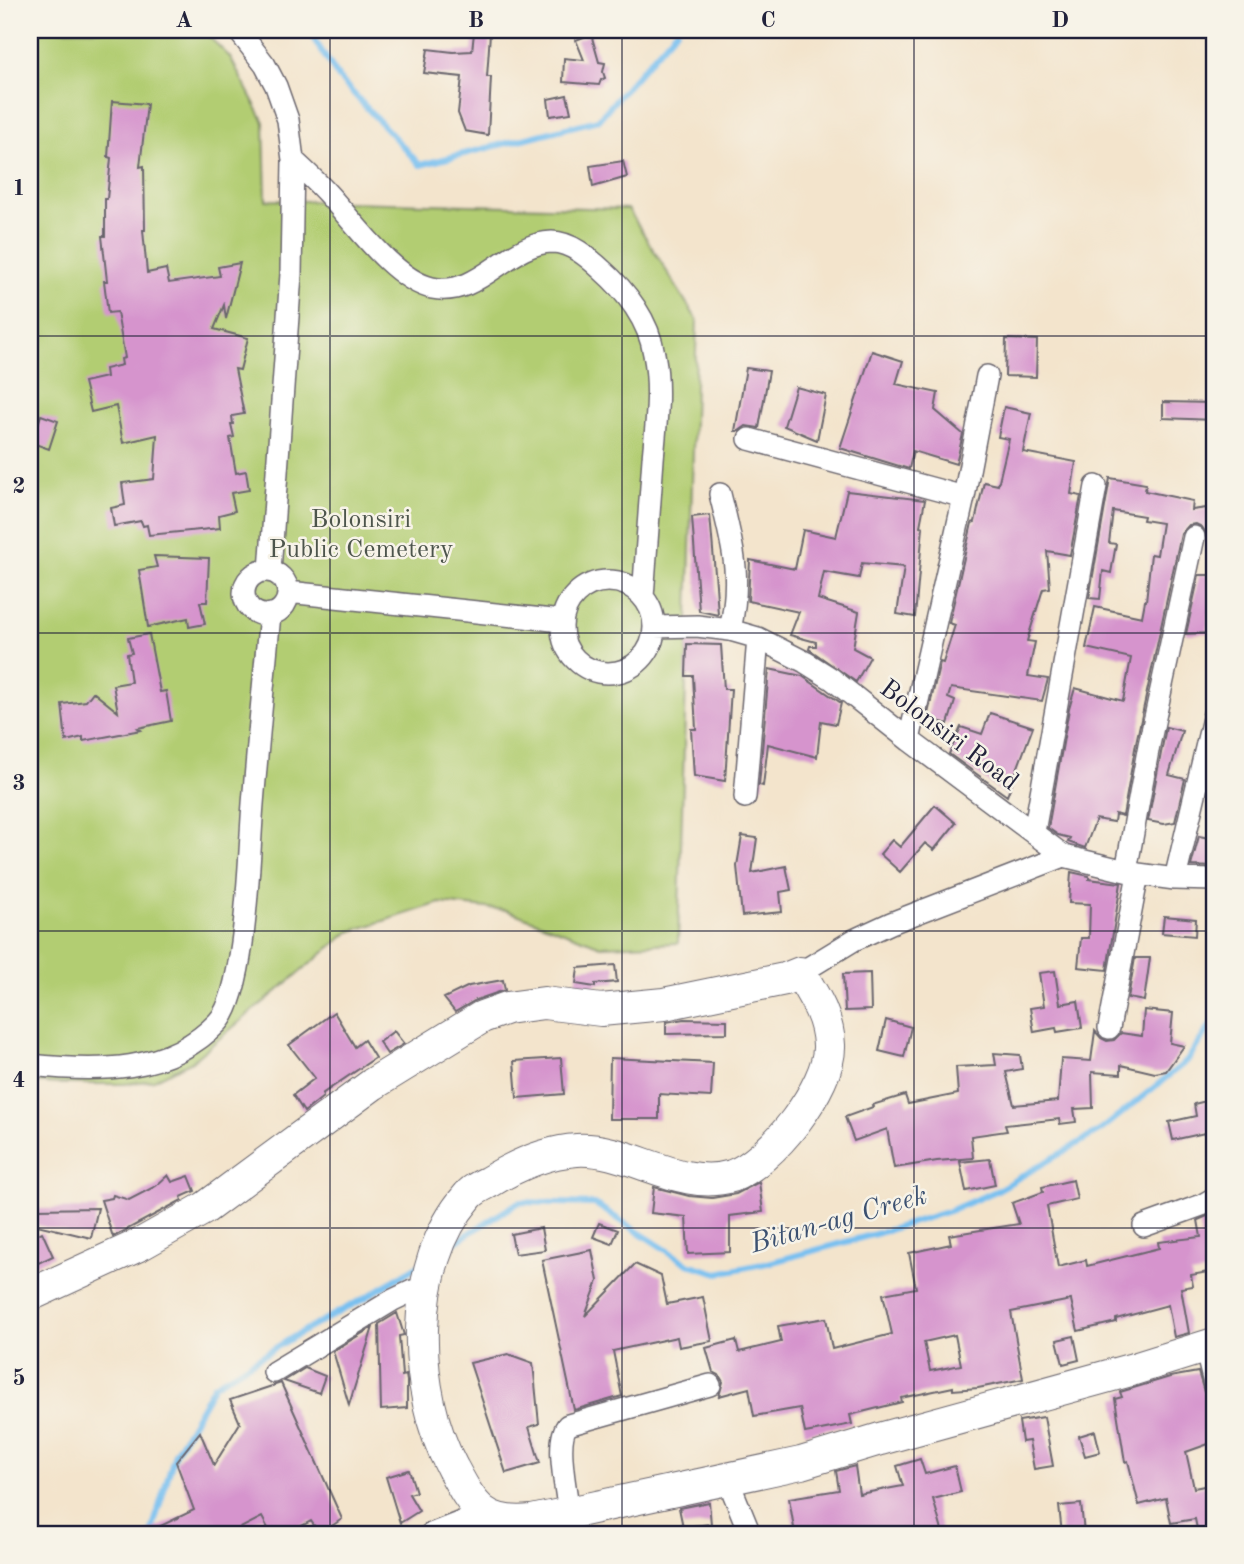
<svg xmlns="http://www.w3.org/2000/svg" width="1244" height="1564" font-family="'Old Standard TT',serif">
<rect width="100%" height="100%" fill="#f7f3e8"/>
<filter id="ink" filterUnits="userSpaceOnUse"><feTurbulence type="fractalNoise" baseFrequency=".0143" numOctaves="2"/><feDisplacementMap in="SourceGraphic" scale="14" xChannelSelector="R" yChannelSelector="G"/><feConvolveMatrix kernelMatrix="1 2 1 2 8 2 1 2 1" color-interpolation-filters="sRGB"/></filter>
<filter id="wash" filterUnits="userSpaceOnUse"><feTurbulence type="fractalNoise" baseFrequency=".00686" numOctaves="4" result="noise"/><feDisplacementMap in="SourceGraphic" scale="28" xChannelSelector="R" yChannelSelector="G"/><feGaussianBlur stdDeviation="1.57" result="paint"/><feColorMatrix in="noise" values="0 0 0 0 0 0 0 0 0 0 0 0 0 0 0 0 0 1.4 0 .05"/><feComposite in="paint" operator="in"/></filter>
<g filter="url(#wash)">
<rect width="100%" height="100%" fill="#f3e4cc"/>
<path fill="#b2cd72" stroke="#6a7856" stroke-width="2" d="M32 30H202L230 57 264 122 266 200 628 209 697 320 678 943 601 946 506 910 440 903 349 932 192 1061 154 1080 125 1084H60L30 1082V102Z"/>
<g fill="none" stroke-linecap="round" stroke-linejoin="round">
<path stroke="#78c0f0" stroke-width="6" d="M308 30 339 78 420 165 598 120 677 30
M452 1244 519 1202 595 1204 688 1264 718 1273 772 1262 879 1233 949 1211 996 1191 1101 1130 1187 1061 1214 1020
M151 1534 175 1453 214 1385 300 1333 365 1298 422 1263"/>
</g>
<g id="blocks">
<path fill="#d694cd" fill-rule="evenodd" d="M474 33H490L487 77H491L488 135 465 131 458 113 462 77 424 73 428 49 453 52 472 51Z
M591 34 599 62 605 63 603 72 605 78 601 80 599 85 563 82 564 58 584 60 576 40Z
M567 95 571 113 550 116 548 99Z
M112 101 147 104 140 167 144 166 145 230H143L147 273 166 269 169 283 220 276 218 267 240 263 226 319 224 305 214 329 248 338 240 370 235 369 244 414 232 416 233 424H231L234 437 230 438 236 473 246 471 249 490 231 493 235 511 219 515 220 528 149 535 147 525 143 526 141 521 114 526 111 508 125 505 122 483 154 479 157 435 123 443 116 406 91 412 84 382 106 377 105 369 122 365 121 359 125 358 117 312 108 313 104 281H107L102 236H105V199H107L111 158 108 157Z
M623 161 627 177 593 187 590 166Z
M1006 339 1037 340 1036 377 1005 376Z
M872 351 903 361 896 384 938 393 935 410 963 434 956 464 913 451 909 469 840 448Z
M746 368 769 371 759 428 746 426 739 431H735Z
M796 387 826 395 817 440 784 426Z
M1163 402 1214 403V420L1163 418Z
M1004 407 1031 413 1023 452 1076 462 1071 494 1081 496 1070 555 1047 551 1050 588 1043 589 1027 641 1035 642 1028 676 1048 679 1042 701 951 688 948 698 955 701 948 724 927 718 940 662 943 663 955 625 949 623 972 523 975 522 984 482 998 485 1009 439 998 437Z
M41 415 58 421 49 449 32 443Z
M1110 478 1146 484 1145 491 1193 501 1192 510 1214 507V532L1206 533 1202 527 1196 524 1189 525 1181 534 1136 743 1123 816 1115 814 1114 822 1096 819 1085 848 1068 842 1070 838 1058 835 1048 828 1069 709 1075 688 1123 701 1131 658 1086 648 1095 607 1142 617 1145 601H1146L1151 554 1157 555 1162 523 1143 520 1144 516 1113 511 1109 543 1116 544 1111 573 1103 571 1100 599 1089 598Z
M847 491 925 500 920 526 923 527 915 617 897 614 904 567 862 563 859 578 824 572 818 599 859 612 853 648 870 657 856 682 809 649 810 646H816V642L790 635 799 612 748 601 750 560 795 569 803 530 836 537Z
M710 515 716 585 718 615 699 611 692 517Z
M154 556 209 558 207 602H200L205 624 189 627 188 618 148 627 139 570 157 567Z
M1199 575H1214V614H1208V633L1186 634Z
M149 634 160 692 166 691 171 721 138 728 141 730 83 741V737L66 741 62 704 86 701 93 692 118 712 113 685 131 682 127 654 132 653 128 638Z
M687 644 721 645 724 689H731L725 781 694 776 691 729H696L693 676H686Z
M769 669 802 676 841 703 836 724 821 721 817 757 768 744 763 786 759 785Z
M990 713 1033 727 1007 796 949 754 961 727 982 734Z
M1166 727 1182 731 1169 775 1185 779 1175 822 1164 824 1148 821Z
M935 805 956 823 934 850 925 843 900 872 880 854 892 840 900 847Z
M742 836 757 838 752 873 786 866 791 890 780 892 782 912 742 916 737 866Z
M1199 836 1214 839V867L1191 866Z
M1071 872 1089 876V879L1121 883 1107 970 1078 967 1081 938H1089L1090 904 1069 903Z
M1164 916 1196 919 1195 936 1162 933Z
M1135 958H1150L1144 1001 1128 998Z
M615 965 617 982 595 984V987L576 984 578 968Z
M1055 971 1060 1004 1078 1001 1082 1028 1057 1032 1056 1028 1034 1032 1030 1008 1044 1006 1039 973Z
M870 973 871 1010 845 1011 843 974Z
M503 980 505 990 476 1000 455 1012 444 998 469 986Z
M1144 1010 1173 1013 1170 1043 1184 1046 1166 1071 1155 1073 1121 1065V1074L1092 1072 1093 1108 1074 1109 1076 1122 1060 1124 1059 1119 1005 1125 1007 1131 971 1136 973 1158 937 1161 894 1168 887 1129 854 1141 845 1117 873 1107 872 1105 905 1095 908 1104 958 1094 956 1067 996 1065 994 1053 1020 1055 1022 1069 1006 1072 1014 1105 1058 1101 1061 1059 1091 1061 1095 1031 1101 1038 1107 1041 1114 1040 1121 1033 1142 1036Z
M334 1012 355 1047 364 1040 375 1058 322 1094 323 1097 304 1112 293 1095 315 1078 289 1045Z
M684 1019 727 1020V1033L666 1034V1022Z
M886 1020 911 1027 904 1057 879 1051Z
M394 1031 404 1044 387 1054 379 1042Z
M561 1058 564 1094 517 1098 514 1061Z
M610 1058 713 1063 711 1097 659 1094V1119H609Z
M1214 1099V1131L1173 1140 1169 1122 1196 1116 1194 1104Z
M990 1159 995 1185 966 1191 960 1162Z
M168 1175 172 1182 189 1176 195 1191 181 1197 182 1200 113 1237 101 1200 112 1198 113 1195 129 1200 156 1186Z
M1073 1180 1077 1199 1047 1206 1058 1267 1086 1260 1087 1266 1159 1248 1158 1242 1201 1237 1198 1220 1212 1214 1214 1271 1191 1275 1193 1286 1181 1288 1189 1333 1174 1337 1168 1305 1116 1319V1322L1078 1331 1071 1300 1011 1312 1023 1379 978 1388 953 1390V1387L901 1398 902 1402 850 1415 852 1424 805 1433 800 1408 754 1416 749 1388 719 1396 723 1382 719 1375 713 1372 706 1348 736 1340 739 1352 781 1342 778 1326 826 1318 832 1349 892 1334 883 1294 916 1288 909 1253 951 1244 949 1235 1019 1224 1012 1203 1043 1192 1042 1187ZM955 1335 961 1365 930 1371 924 1342Z
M759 1182 763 1212 730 1216V1252L688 1254 686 1217 651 1213 654 1187 689 1196 712 1198 736 1194Z
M98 1208 91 1238 37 1225V1209Z
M599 1223 618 1230 612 1244 593 1237Z
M541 1228 545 1250 515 1254 511 1234Z
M42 1232 53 1256 30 1267V1238Z
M592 1250 598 1281 585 1316 635 1264 661 1276 667 1304 703 1297 712 1341 679 1347 677 1337 613 1351 622 1396 574 1410 542 1260Z
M397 1313 404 1335 399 1336 402 1376 406 1375 407 1381V1408L381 1410 379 1324Z
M373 1327 349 1405 333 1351Z
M1074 1336 1079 1360 1063 1364 1057 1340Z
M508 1354 533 1363 539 1424 529 1427 540 1463 506 1473 470 1363Z
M305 1368 325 1376 319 1393 284 1381Z
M1198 1372 1204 1392 1214 1396V1442L1186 1452 1194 1488 1214 1484V1534H1198L1195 1519 1171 1523 1166 1498 1139 1505 1128 1461 1125 1462 1115 1399 1122 1397 1120 1392 1170 1377Z
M281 1383 342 1519 320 1534 311 1521 286 1534H271L262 1517 229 1534H144L194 1510 176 1462 200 1432 214 1465 240 1423 230 1400Z
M1044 1417 1053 1466 1034 1469 1029 1441 1022 1442 1019 1421Z
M1095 1431 1100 1452 1085 1456 1079 1436Z
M920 1459 925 1474 955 1466 961 1492 933 1499 943 1534H795L789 1498 839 1490 836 1471 855 1466 859 1494 903 1486 897 1466Z
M409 1470 416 1492 409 1494 419 1511 400 1523 386 1477Z
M709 1502 711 1524 683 1527 679 1508Z
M1081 1504 1084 1533 1062 1534 1059 1506Z"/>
</g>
</g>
<g filter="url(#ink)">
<use href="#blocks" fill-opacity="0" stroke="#6b666e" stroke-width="2"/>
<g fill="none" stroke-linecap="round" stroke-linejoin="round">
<g stroke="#6b666e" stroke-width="24">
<path id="street" d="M238 30 265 65 276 86 288 120 293 160 291 274 270 571
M293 160C305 171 317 182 327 193 353 221 394 280 432 288 480 298 507 243 552 242 571 242 589 258 602 270 626 291 649 321 654 354 661 388 656 424 653 459 650 505 646 551 643 597
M749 439 964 497
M720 494C733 547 742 575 730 630
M244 593a22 22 0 1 1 44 0a22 22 0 1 1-44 0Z
M562 627a46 46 0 1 1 92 0a46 46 0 1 1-92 0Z
M288 592 562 621
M654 627 697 626 730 630 758 638 805 662 832 679 909 740 1064 856 1138 874 1175 879 1214 880
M909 740 964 497 987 376
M745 797 758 638
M1034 832 1096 486
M1126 871 1149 745 1194 537
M1175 879 1214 714
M800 973 854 940 891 923 1064 856
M1109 1028 1138 874
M30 1065C96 1072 169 1074 218 1022 247 991 249 850 253 804 258 741 264 678 270 614
M1144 1226 1202 1205 1214 1198
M1205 1347 1214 1383
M274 1372 393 1300 412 1291H425
M728 1480 750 1534
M569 1513C567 1493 554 1440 568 1425L710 1385
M431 1534 484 1513"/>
</g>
<g stroke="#6b666e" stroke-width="34">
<path id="secondary" d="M30 1295 141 1244 205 1208 373 1084 482 1017 507 1008 544 1003 601 1010 664 1004 785 979 800 973C814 996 828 1017 829 1045 831 1086 770 1163 732 1176 680 1192 629 1147 577 1150 545 1152 515 1166 489 1182 481 1186 472 1190 467 1197 408 1265 411 1391 452 1467 473 1506 483 1526 532 1521L801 1463 880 1439 1134 1369 1214 1344"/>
</g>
<use href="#street" stroke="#fff" stroke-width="21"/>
<use href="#secondary" stroke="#fff" stroke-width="32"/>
</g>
</g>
<path fill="none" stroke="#22223b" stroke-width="2" stroke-opacity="0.55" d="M330 30V1534M622 30V1534M914 30V1534M30 336H1214M30 633H1214M30 931H1214M30 1228H1214"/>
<g text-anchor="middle" stroke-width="5" stroke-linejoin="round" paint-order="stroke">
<g font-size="26" fill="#4d554c" stroke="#f7f3e8">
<text x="361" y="527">Bolonsiri<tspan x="361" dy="30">Public Cemetery</tspan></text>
</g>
<g font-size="26" fill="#22223b" stroke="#f7f3e8">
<text transform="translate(950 734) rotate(37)" y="9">Bolonsiri Road</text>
</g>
<g font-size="28" font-style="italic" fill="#3c5171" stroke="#f7f3e8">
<text transform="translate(838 1218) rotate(-16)" y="10">Bitan-ag Creek</text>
</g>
</g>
<rect width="1244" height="1564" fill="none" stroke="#f7f3e8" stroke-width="77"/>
<rect x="38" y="38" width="1168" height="1488" fill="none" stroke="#22223b" stroke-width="2.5"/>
<g font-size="23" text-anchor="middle" font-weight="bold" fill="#22223b">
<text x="184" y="27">A</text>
<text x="476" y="27">B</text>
<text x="768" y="27">C</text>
<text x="1060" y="27">D</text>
<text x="19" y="195">1</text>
<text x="19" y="493">2</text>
<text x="19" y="790">3</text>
<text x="19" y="1087">4</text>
<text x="19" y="1385">5</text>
</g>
</svg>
